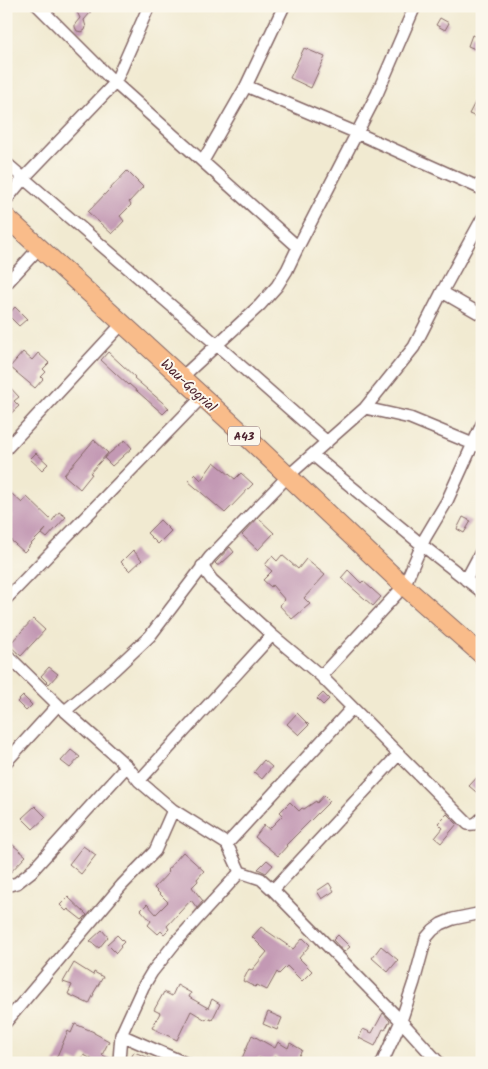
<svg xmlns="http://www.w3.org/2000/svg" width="488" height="1069" font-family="Kalam,sans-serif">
<rect width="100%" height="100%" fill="#fbf7ec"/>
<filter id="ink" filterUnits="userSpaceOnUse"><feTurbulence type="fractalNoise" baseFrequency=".02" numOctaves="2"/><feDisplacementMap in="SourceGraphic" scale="10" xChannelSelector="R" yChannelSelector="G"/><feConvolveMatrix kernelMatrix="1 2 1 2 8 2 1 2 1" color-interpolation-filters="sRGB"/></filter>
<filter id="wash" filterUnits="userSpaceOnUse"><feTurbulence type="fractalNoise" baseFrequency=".0096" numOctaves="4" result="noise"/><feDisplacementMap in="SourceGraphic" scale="20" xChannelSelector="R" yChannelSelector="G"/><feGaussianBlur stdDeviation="1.12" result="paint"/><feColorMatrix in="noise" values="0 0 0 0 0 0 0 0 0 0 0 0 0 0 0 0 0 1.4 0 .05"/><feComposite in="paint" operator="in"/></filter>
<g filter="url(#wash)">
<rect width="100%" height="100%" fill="#f1ead1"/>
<g id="blocks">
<path fill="#c399b4" d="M76 6H92L90 13 84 20 86 27 85 30 82 32 77 31 75 27V24L80 18 77 12Z
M440 18 449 23 445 30 436 25Z
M472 35 482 39V52L468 46Z
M304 48 325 57 311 88 290 78Z
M482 89V112L479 118 469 114Z
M127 171 143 187 129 202 131 205 120 216 124 221 112 234 88 212Z
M15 307 27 319 19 326 8 315Z
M23 352 32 360 38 353 49 363 43 369 46 372 41 377 43 379 35 388 10 367Z
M108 352 135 377 134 378 169 408 163 414 129 384 128 385 101 360Z
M6 383 19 397 14 401 19 406 6 418Z
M94 440 108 453 90 473 92 474 80 489 64 475Z
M125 440 132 448 112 466 104 458Z
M36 453 48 464 42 470 30 459Z
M214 462 235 479 241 473 253 484 225 513 188 481 195 474 201 480Z
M12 494 22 503 27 497 52 521 59 512 66 517 47 538 42 534 46 529 29 546V547L24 552 6 536V521L12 516 6 511V500Z
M463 517 471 521 464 533 457 529Z
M258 518 274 533 258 550 242 535Z
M160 520 171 531 158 544 147 533Z
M230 547 234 552 220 565H217L215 563Z
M133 550 142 560 130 571 121 562Z
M282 555 298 569 306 559 325 575 304 598 310 604 292 619 279 605 285 600 272 585 271 587 263 580 272 571 265 565 272 556 277 561Z
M348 570 361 583 363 581 381 597 373 606 341 578Z
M33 619 45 630 21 656 9 645Z
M49 667 58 674 49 684 41 676Z
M323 693 329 699 323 705 317 699Z
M23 696 32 705 26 711 17 702Z
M297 713 309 725 299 735 287 724Z
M71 750 80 757 70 768 61 761Z
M264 760 272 767 262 779 254 772Z
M482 772V797L469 786Z
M324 795 330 801 286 845 287 846 278 856 255 837 264 825 269 829 283 815 280 812 290 802 299 811 302 808 304 809 316 801 317 803Z
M35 806 46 817 33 829 22 818Z
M447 814 457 824 441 843 435 838 443 828 438 823Z
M6 839 26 856 6 877Z
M83 846 96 855 81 874 69 864Z
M183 852 204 871 197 879 198 881 192 887 203 901 197 908 191 900 167 926 169 929 164 934 161 931 158 934 148 925 151 921 141 910 147 904 156 914 168 902 154 888 169 872 167 870Z
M267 860 273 865 266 873 258 869Z
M329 883 334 891 322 899 317 891Z
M68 897 87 915 82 920 68 909 66 911 60 905Z
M261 927 293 949 303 938 310 945 299 958 312 971 302 981 287 966 279 974 277 972 267 990 257 985 255 987 243 981 249 969 252 970 267 952 252 937Z
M102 930 108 937 99 948 90 941Z
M117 935 124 942 120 946 121 947 116 953 107 944Z
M338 935 350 947 344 952 333 940Z
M381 946 398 960 388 972 372 958Z
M74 963 93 975 94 972 103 977 93 994H94L89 1004 68 994 72 985 63 982Z
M177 985 191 993 189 997 208 1008 212 999 220 1004 212 1020 207 1018 206 1020 191 1011 177 1040 152 1028 160 1013 154 1010 164 992 172 996Z
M268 1012 282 1018 277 1030 263 1024Z
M383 1013 390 1021 385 1030 383 1029 375 1046 359 1038 363 1029 372 1033Z
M75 1024 94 1032V1033L109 1041 102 1055 111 1059V1063H99L84 1055 80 1063 70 1059 68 1063H54L68 1031 71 1033Z
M252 1035 275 1048 278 1042 288 1048 290 1043 302 1050 295 1063H287L274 1056 271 1063 259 1058 257 1063H240Z
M134 1052 160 1062V1063H137L130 1060Z"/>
</g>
</g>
<g filter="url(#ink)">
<use href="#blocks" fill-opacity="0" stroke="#846665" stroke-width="1"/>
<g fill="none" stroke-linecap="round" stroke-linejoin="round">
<g stroke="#846665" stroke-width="14">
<path id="street" d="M38 6 115 83 298 247
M246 86 357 133 482 189
M203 161 246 86 284 6
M6 163 217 345 327 442
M6 200 23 179 115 83 149 6
M6 284 39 248
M442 292 482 315
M181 378 260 305 277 286 287 270 298 247 377 94 415 6
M365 408 410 418 473 444 482 447
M6 449 122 324
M313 455 422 545 482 592
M202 566 212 580 272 635 321 676 468 824C475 825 477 823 482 818
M466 580 482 550
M6 599 202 397
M6 654 58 705 127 766 31 872 17 883 6 886
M321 676 404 586 425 538 447 501 482 424
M65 711 114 670 150 636 210 557 288 476 365 408 414 347 442 292 482 219
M6 762 58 705
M127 766 139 781 173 810 227 844 240 872 261 879 273 890 401 1021 439 1063
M139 781 272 635
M227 844 352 708
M273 890 399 754
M6 1022 122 885 155 851 173 810
M121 1035 185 1063
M118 1063 119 1060 121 1035 143 987 152 972 175 943 240 872
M382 1063 401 1021 414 982 426 938 433 930 441 924 453 919 482 913"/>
</g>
<g stroke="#846665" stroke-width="20">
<path id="primary" d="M6 217 250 440 404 586 482 655"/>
</g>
<use href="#street" stroke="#fff" stroke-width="11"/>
<use href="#primary" stroke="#f9bc8a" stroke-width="18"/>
</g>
</g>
<g text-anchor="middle" stroke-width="4" stroke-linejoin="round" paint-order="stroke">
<rect fill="#fbf7ec" stroke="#7f6065" stroke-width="1" x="228" y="426.5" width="32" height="19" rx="4"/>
<g font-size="12" font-weight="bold" fill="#4a1f2b">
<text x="244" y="440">A43</text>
</g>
<g font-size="14" fill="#4a1f2b" stroke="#fbf7ec">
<text transform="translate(189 385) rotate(43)" y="5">Wau-Gogrial</text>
</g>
</g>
<rect width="488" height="1069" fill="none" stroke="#fbf7ec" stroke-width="25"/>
</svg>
